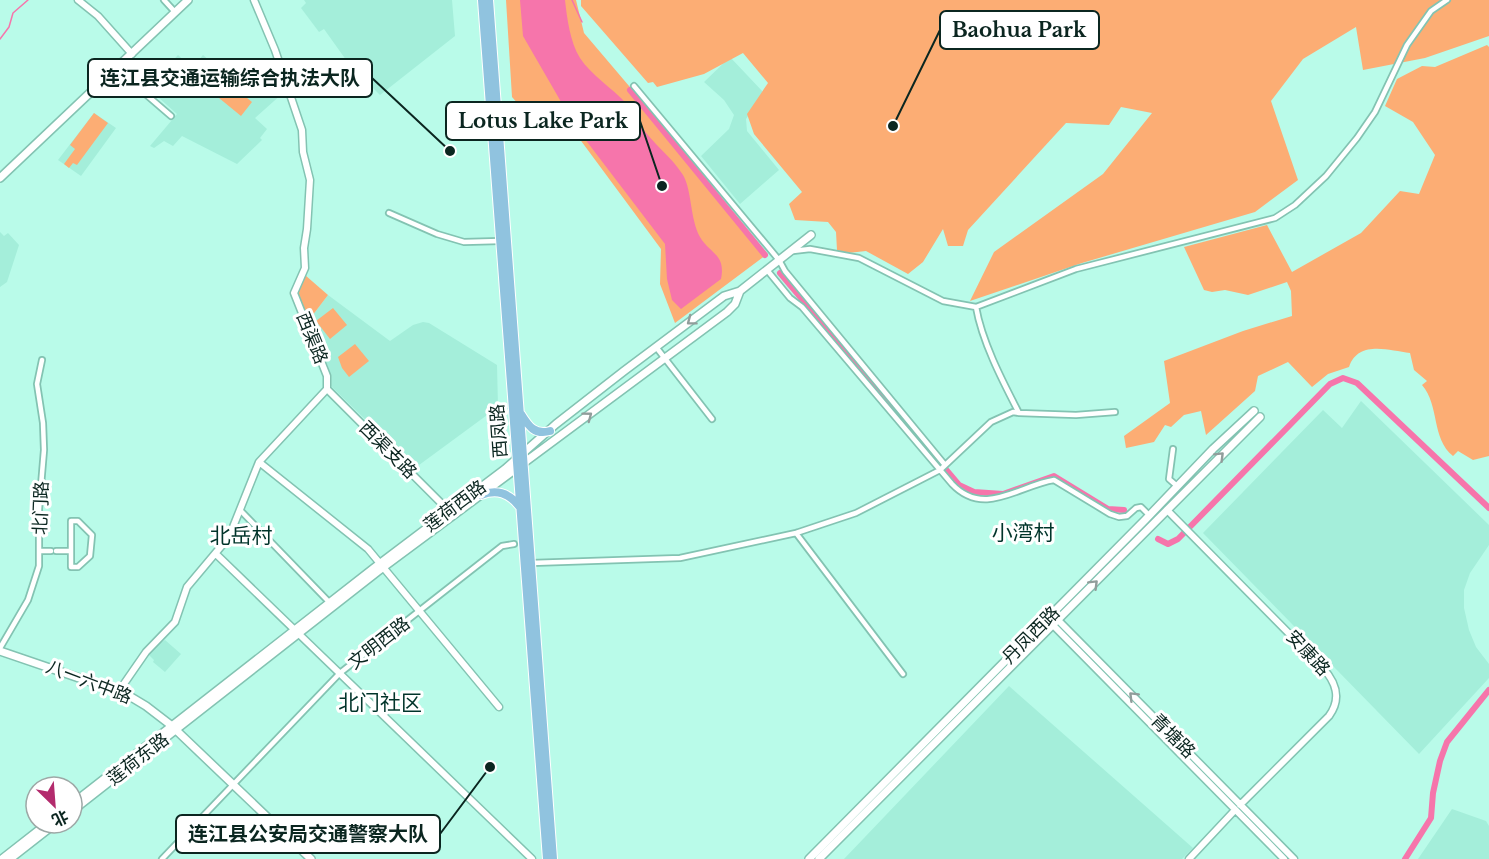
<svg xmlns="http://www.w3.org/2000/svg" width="1489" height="859" font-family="'Libre Baskerville','Noto Sans SC',serif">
<rect width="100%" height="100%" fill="#b9fbe9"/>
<path fill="#a4eeda" d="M304 0H452L455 36 380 95 349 64 324 29 319 32 301 8 306 3Z
M178 55 192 68 203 55 210 61 195 78 217 98 221 97 247 67 261 79 276 72 283 93 255 118 267 129 260 138 262 140 237 164 182 136 173 146 164 141 154 148 150 146 177 114 148 88Z
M730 57 764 93 746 119 747 131 779 170 740 204 701 156 729 129 734 115 724 100 704 82Z
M94 113 116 128 81 176 58 160Z
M0 232 4 236 8 233 19 245 7 282 0 287Z
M328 295 390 341 413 325 423 322 429 323 497 365 498 407 415 468 331 386 328 366 309 320Z
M1361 401 1489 525V545L1470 573 1464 590V608L1469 630 1476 647 1489 664V678L1419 754 1203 533 1323 410 1342 428Z
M165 640 181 654 165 672 153 662 154 660 149 655 154 649 153 648Z
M1009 686 1193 848 1182 859H844Z
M1452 809 1486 821 1489 826V859H1418Z"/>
<path fill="#fcad74" d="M506 0H576L584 33 646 106 766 255 675 323 660 284 661 249 556 107 535 123 512 97Z
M581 0H1489V36L1425 58 1363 70 1356 27 1303 59 1271 101 1298 180 1255 212 1082 263 970 301 994 252 1103 174 1152 113 1121 107 1109 125 1066 123 968 230 963 246H948L943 229 923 262 908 274 866 251 848 253 837 250 836 232 828 222 795 220 789 204 802 192 754 134 747 114 768 83 743 53 704 74 657 87 653 82 648 83 581 6Z
M1487 45 1489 47V456L1473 460 1458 451 1453 456C1431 438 1440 406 1422 385L1427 381 1414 370 1410 353C1388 350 1358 340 1349 367L1328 374 1312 387 1288 362 1258 376 1255 391 1206 435 1201 411 1184 415 1171 427 1165 425 1154 442 1126 448 1124 436 1170 403 1164 361 1243 331 1292 316 1291 291 1287 282 1248 295 1225 290 1212 292 1204 290 1184 247 1267 225 1292 272 1361 233 1400 191 1419 194 1435 155 1413 122 1385 106 1397 79 1422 66 1435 67Z
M231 85 252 102 241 116 219 98Z
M94 113 108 123 77 165 73 163 69 168 64 164 75 149 70 145Z
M305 275 328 295 309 320C298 299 292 297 305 275Z
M333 308 347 325 330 339 316 321Z
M355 344 369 361 349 377 342 368 338 357Z"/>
<path fill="#f675ab" d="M520 0H565C567 18 570 42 580 58 591 75 612 88 626 103 633 109 636 119 641 126 653 144 671 156 683 175 692 190 690 219 700 237 710 254 726 254 721 279L681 309 672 300 667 279 665 244 575 126 523 36Z"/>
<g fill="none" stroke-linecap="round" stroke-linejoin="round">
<path stroke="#f675ab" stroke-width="1.5" d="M572 0 582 22
M0 39 9 27 13 13 28 0"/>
<path stroke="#f675ab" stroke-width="6" d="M630 90 765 255
M780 273 959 485 974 492 1003 494 1054 476 1108 509 1124 510
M1158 539 1168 544 1178 539 1330 384 1343 378 1357 383 1489 508
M1405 859 1431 818 1433 793 1440 761 1447 742 1489 690"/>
<g stroke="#83c3b2" stroke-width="8">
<path id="minor" d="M164 0 175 12
M120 65 126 72 130 73 142 91 171 116
M634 86 779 260 785 271 945 465
M389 213 437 234 464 242 500 241
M793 251 810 249 859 258 943 301 976 307 1076 269 1275 218 1295 205 1326 176 1357 138 1375 112 1407 45 1431 11 1447 0
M767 270 790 298 802 307 952 484C984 518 1020 485 1054 480L1110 514 1119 517 1127 516 1136 508 1141 507 1150 516
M976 307C982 342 1003 382 1019 413L1076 415 1115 412
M656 347 712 419
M1173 449 1169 479 1177 486
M241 511 330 603
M71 521H78L92 535 90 556 78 567H71Z
M796 533 903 674
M40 551H51
M56 551H71
M531 563 680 558 796 533 856 513 940 470 991 422 1013 412 1019 413
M0 648 28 600 39 566V509L44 450 43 423 37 384 42 360
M162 859 340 673 502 546 514 544"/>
</g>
<g stroke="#83c3b2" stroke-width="9">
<path id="tertiary" d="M78 0 98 16 132 54
M327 389 449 511
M259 462 368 549 499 707
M1167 510 1322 667C1336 682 1342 698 1329 716L1240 805
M216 554 532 859
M1056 618 1294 859
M1047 619 1284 859
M119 691 146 652 175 622 187 587 229 537 259 462 327 389V376L294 293 305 268 304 248 307 229 310 180 303 152 302 130 275 50 254 0
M1189 859 1235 810"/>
</g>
<g stroke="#83c3b2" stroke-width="10">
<path id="secondary" d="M0 178 188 0
M0 651 126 694 146 706 172 726V730H176L311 859
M72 804 374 568 505 469 556 424 624 371 724 296 740 291 811 235
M72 811 377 572 727 312 735 304 740 291
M2 859 48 823
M10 859 56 823
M809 859 1145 520 1213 449 1254 411
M819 859 1260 417"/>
</g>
<g stroke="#fff" stroke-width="10">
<path id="primary" d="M482 0 547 859
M489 0 553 859
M521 414C529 427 535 435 550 431
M481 495C497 489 509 493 519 506"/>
</g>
<use href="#minor" stroke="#fff" stroke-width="4.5"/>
<use href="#tertiary" stroke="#fff" stroke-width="6"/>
<use href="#secondary" stroke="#fff" stroke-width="7"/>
<use href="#primary" stroke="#90c3df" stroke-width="8"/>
</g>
<defs><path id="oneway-chevron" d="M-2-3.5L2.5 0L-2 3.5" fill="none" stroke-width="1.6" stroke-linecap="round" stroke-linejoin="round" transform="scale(1.5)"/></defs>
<g stroke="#919d9b">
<use href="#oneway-chevron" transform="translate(691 321) rotate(143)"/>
<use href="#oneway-chevron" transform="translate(588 416) rotate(-37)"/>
<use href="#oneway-chevron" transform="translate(1220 456) rotate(-45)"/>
<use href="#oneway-chevron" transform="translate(1094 584) rotate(-45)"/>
<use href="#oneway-chevron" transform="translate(1133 696) rotate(-135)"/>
</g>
<g text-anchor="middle" stroke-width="6" stroke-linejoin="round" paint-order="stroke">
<g font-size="18" fill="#0b2620" stroke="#fff">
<text transform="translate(312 338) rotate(68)" y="6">西渠路</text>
<text transform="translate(499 431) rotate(-94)" y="6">西凤路</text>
<text transform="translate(388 450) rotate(45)" y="6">西渠支路</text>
<text transform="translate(455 506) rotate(-37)" y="6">莲荷西路</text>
<text transform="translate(41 508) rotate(-88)" y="6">北门路</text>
<text transform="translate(1031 635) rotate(-45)" y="6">丹凤西路</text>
<text transform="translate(379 643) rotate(-38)" y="6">文明西路</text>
<text transform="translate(1308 653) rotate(47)" y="6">安康路</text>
<text transform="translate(89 682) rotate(21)" y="6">八一六中路</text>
<text transform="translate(1173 736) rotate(45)" y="6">青塘路</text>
<text transform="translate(138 759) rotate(-38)" y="6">莲荷东路</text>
</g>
<g font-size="21" fill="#00342a" stroke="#fff">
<text x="1023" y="540">小湾村</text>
<text x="241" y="543">北岳村</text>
<text x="380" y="710">北门社区</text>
</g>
</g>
<path fill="none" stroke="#0b2620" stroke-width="2" d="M893 126L940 30M450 151L372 78M662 186L640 121M490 767L440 834"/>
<g fill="#0b2620" stroke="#fff" stroke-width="2">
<circle cx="893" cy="126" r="6"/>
<circle cx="450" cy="151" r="6"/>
<circle cx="662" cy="186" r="6"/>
<circle cx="490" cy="767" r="6"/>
</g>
<g fill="#fff" stroke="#0b2620" stroke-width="2">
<rect x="940" y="11" width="159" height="38" rx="6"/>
<rect x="88" y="59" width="284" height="38" rx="6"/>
<rect x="446" y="102" width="194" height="38" rx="6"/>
<rect x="176" y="815" width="264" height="38" rx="6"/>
</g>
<g font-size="20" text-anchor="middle" font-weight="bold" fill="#0b2620">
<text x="1019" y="37">Baohua Park</text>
<text x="230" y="85">连江县交通运输综合执法大队</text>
<text x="543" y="128">Lotus Lake Park</text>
<text x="308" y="841">连江县公安局交通警察大队</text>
</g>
<g transform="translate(54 805) rotate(155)"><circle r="28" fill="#ffffff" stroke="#9da8a6" stroke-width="1.5"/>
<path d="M0-4.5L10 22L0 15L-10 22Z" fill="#b32b6d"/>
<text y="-9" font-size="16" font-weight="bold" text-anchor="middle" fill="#0b2620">北</text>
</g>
</svg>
